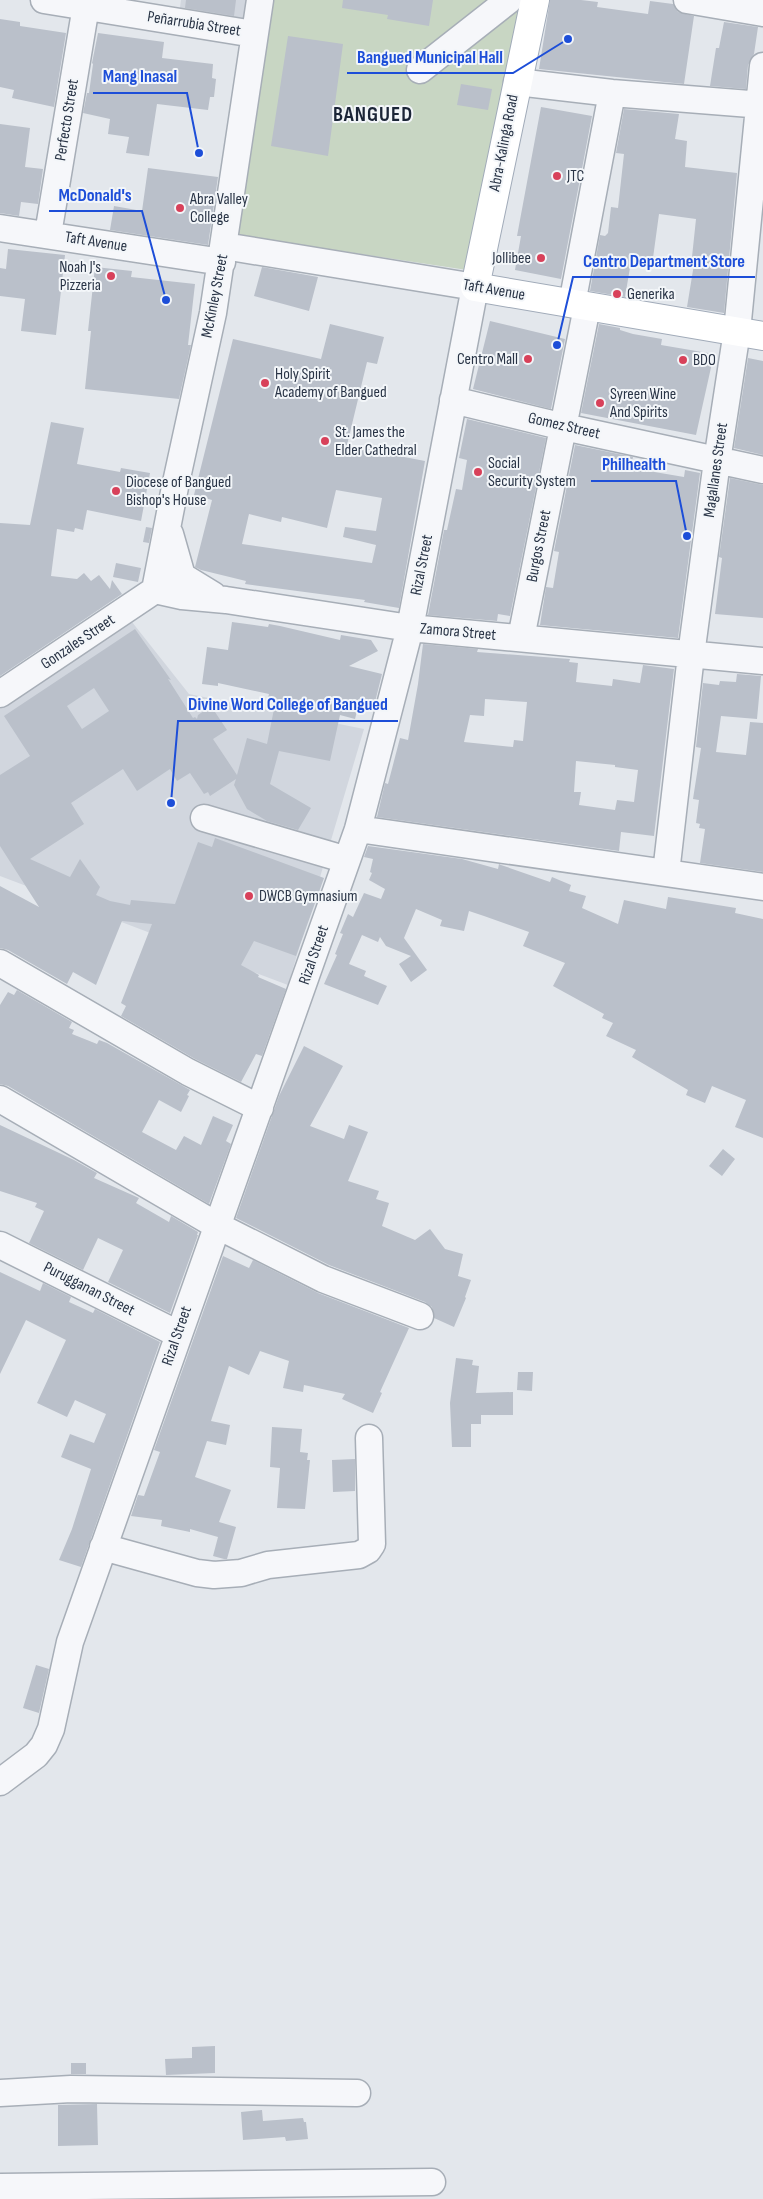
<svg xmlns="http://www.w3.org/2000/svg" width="763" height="2199" viewBox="0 0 763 2199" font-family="'Sofia Sans Condensed',sans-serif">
	<rect width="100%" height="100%" fill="#e3e7ec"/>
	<path fill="#d1d6de" d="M181,0H247L243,25L179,15Z
		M132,622L189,694L364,729L288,985L0,876V709Z"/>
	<path fill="#c8d6c3" d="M265,0H524L467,270L235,235Z"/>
	<path fill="#bac0ca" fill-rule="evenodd" d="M186,0H236L234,16L185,8Z
		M343,0H433L429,26L387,19L388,15L342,8Z
		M550,0H581L598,2L597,7L648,14L650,1L673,4L678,12L694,16L684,84L539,69Z
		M0,19L20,22V26L66,33L54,107L12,98L14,90L0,87Z
		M724,22L758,27L754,54L748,65L746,89L710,86L716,48H719Z
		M98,33L164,42L162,58L213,64L212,78L216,79L214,97H210L208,110L157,104L149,156L126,153L129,137L108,134L110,119L83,113L87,93H89L93,64L92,63Z
		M288,36L343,44L328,156L271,146Z
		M461,84L492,89L488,110L457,105Z
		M541,107L592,116L561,279L515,270L521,236H517Z
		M624,109L679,114L675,139L687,141L685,167L737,173L724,313L687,307L695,258L692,257L696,219L659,214L653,258L632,256L625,297L590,291L600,235L605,236L608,233L611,207L618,208L624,154L616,153Z
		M0,124L30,128L25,167L43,169L38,204L21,202L19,216L0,213Z
		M148,168L218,177L208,245L110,230L114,206L142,211Z
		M8,249L65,255L56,335L21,331L25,299L0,296V268L6,269Z
		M95,267L132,271L131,277L195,284L188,345H191L179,399L85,389L91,331H88Z
		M262,267L318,277L309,311L254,296Z
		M490,321L565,339L551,409L473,389Z
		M330,324L384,337L377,364L367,362L347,445L375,450L376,447L400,451L399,456L425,461L399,608L364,602L365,600L245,584L246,581L201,570L195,567L212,500L194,495L233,339L321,359ZM336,490L382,498L376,531L345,527L343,537L376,545L372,563L242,544L249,514L281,522L282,517L327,528Z
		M599,324L620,328V330L633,334L662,339L661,345L714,354L696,435L581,413Z
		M748,358L763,361V455L734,448Z
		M467,419L546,438L510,616L498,614L497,621L428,615L444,530H447L456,489L462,490L467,460L459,458Z
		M51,422L84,428L77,464L120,472L121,468L150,473L141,521L87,510L83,530L75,528L74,532L57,529L51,576L77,579L84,573L91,581L99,575L110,589L112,580L122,594L0,676V523L30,525Z
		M575,445L633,457L631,468L684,477L685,470L700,473L678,638L540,625L546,587L553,588L559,552L554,551Z
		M730,478L763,485V618L715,614L722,558L719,557Z
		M146,527L152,528L149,543L143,542Z
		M116,563L141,568L138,582L113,577Z
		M232,622L268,627L269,624L280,626L340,640L341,635L371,640L378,651L349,666L382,674L375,702L360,699L355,719L340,715L330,761L279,751L270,784L311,808L298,830L267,821L247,809L234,785L236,779L210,796L208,792L204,794L190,773L177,781L170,769L137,791L123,769L71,803L84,824L30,859L70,877L80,859L100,887L96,895L110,901L130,905L131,900L175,904L198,842L212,847L215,838L324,878L296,956L254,941L241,965L259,975L258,977L286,989L262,1056L256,1054L241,1082L195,1059L121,1016L126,1006L121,1003L152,924L122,921L96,985L73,972L67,984L8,950L0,948V886L39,907L0,846V775L30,756L4,716L135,629L171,680L168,679L193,718L195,717L197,719L198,715L211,706L227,730L213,739L237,775L247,738L267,744L274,709L266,707L269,694L218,683V686L202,684L207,647L228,650ZM94,688L109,711L82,729L67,706Z
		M423,644L478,649L477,652L570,659L569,662L578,663L576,682L612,686L613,679L640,683L643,665L674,669L654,836L621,832L619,851L377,817L385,783L388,784L400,738L408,740L418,684ZM485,699L527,702L523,741L514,740L513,747L464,742L470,715L484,716ZM576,761L615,765V767L638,770L634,802L617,800L615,810L579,805L581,792H574Z
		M737,674L761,676L757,719L721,716L716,752L746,755L750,722L763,723V872L700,863L705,829L699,828L700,824L696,823L699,800L693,799L701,748L696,747L703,683L719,685L720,681L736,682Z
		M368,846L462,859L498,869L499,864L501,865L550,882L552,877L571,885L569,891L586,896L582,908L618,924L624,900L666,909L668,897L736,908L735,913L763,919V1138L735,1127L746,1100L712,1086L705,1103L686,1095L688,1090L632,1057L636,1050L606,1036L613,1023L602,1018L604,1014L553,986L565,963L523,946L529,932L484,916L469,911L464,931L440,926L442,920L416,909L404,938L427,970L411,982L399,964L411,956L386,946L380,937L378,942L362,935L349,964L366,971L364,976L387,986L378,1005L324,984L337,955L335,954L343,934L340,933L348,914L353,917L364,893L381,899L385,889L369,880L372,873L370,872L373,859L364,857Z
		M17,990L72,1022L69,1028L74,1030L72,1034L97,1044L99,1040L107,1043L190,1090L187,1095L189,1096L181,1112L159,1100L142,1132L176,1150L184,1136L201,1145L213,1116L233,1125L226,1141L231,1144L209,1204L8,1086L0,1084V1005L8,992L14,995Z
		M304,1046L343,1066L310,1126L344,1139L349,1125L368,1132L348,1181L379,1191L376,1199L389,1203L382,1226L415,1240L430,1229L445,1249L463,1254L458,1276L471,1280L465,1297L466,1298L454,1327L434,1318L432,1307L425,1302L329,1265L236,1218L279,1096Z
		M0,1125L74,1160L97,1173L94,1178L139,1198L136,1203L169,1222L171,1216L198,1232L197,1235H198L170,1313L108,1282L123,1250L98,1238L83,1270L29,1243L44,1211L35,1207L37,1203L0,1191Z
		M723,1149L735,1159L722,1176L709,1166Z
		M223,1256L249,1268L253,1260L318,1293L409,1328L380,1392L382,1393L373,1413L342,1399L345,1394L304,1385L303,1392L283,1388L289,1361L260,1351L249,1375L229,1366L211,1421L230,1425L226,1445L207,1441L195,1477L231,1490L219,1522L236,1527L227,1559H224L213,1556L218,1537L190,1529V1532L161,1526L162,1520L131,1516L138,1495L144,1496L160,1452L154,1450Z
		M0,1272L40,1291L43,1283L71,1297L69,1302L93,1313L95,1309L160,1342L81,1567L59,1560L72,1529L91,1469L61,1457L70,1434L94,1443L106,1414L75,1400L67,1417L37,1403L66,1340L26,1320L0,1374Z
		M456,1358L473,1360L472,1365L479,1366L476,1393L513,1392V1415H481V1424H471V1447H452L450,1403Z
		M518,1372H533L532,1391L517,1390Z
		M272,1427L302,1429L300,1452L308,1453L307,1460H310L305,1509L277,1508L280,1468L270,1467Z
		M355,1459V1491L333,1492L332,1460Z
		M36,1665L49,1669L39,1713L23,1708Z
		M215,2046V2073L166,2075L165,2059L192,2058V2047Z
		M71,2063H86V2074H71Z
		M97,2104L98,2145L58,2146V2105Z
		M262,2110L263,2121L303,2118L304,2122H306L308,2139L286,2141L285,2137L243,2140L241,2112Z"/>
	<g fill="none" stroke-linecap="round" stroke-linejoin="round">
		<g stroke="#a7aeb7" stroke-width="29">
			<path id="minor" d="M44,0L254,34
				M687,0L763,13
				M420,70L509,0
				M517,82L612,93L763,105
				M0,228L222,262
				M48,234L87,0
				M572,304L612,93
				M453,400L564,427L763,470
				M170,534L182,576L213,595
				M155,590L182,596L226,600L410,628L763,661
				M155,590L175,487L213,313L260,0
				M521,638L587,307
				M0,694L155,590
				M204,818L347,860
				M358,829L763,887
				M666,873L691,655L717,461L737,331L763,66
				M0,963L188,1072L260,1108
				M0,1099L216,1225L323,1279L420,1316
				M0,1245L178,1334
				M103,1547L197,1573L214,1575L241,1573L268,1565L359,1555L368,1550L372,1544L369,1438
				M0,1782L36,1755L44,1745L51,1729L70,1642L358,829L410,628L475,287L224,246
				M0,2093L71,2089L357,2093
				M0,2187L432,2182"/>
		</g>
		<g stroke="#a1abb9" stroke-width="30">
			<path id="major" d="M535,0L475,287L763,336"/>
		</g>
		<use href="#minor" stroke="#f6f7fa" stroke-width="26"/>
		<use href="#major" stroke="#fff" stroke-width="28"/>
	</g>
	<g fill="#d8415a" stroke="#f3f6f9" stroke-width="2">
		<circle cx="557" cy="176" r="5"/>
		<circle cx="180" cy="208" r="5"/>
		<circle cx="541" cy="258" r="5"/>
		<circle cx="111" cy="276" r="5"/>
		<circle cx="617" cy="294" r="5"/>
		<circle cx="528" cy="359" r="5"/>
		<circle cx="683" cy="360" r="5"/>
		<circle cx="265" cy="383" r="5"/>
		<circle cx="600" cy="403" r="5"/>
		<circle cx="325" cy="441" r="5"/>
		<circle cx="478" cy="472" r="5"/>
		<circle cx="116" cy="491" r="5"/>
		<circle cx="249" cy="896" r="5"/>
	</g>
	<g text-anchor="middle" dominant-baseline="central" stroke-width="4" stroke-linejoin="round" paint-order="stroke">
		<g font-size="16" fill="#293446" stroke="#f3f6f9">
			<text transform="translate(194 24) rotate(9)">Peñarrubia Street</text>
			<text transform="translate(67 120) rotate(-81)">Perfecto Street</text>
			<text transform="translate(504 143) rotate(-79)">Abra-Kalinga Road</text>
			<text transform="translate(96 242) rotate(9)">Taft Avenue</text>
			<text transform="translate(494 290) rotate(10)">Taft Avenue</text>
			<text transform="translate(215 296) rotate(-79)">McKinley Street</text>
			<text transform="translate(564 426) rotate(13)">Gomez Street</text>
			<text transform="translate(716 470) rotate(-82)">Magallanes Street</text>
			<text transform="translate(539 546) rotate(-79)">Burgos Street</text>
			<text transform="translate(422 565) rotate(-79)">Rizal Street</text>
			<text transform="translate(458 632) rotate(5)">Zamora Street</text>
			<text transform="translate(78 642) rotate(-34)">Gonzales Street</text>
			<text transform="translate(314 955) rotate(-71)">Rizal Street</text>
			<text transform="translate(89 1289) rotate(27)">Purugganan Street</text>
			<text transform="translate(177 1336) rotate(-71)">Rizal Street</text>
		</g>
		<g font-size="16" fill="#293446" stroke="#f3f6f9" text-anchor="start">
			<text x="567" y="176">JTC</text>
			<text x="190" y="199">Abra Valley<tspan x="190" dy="18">College</tspan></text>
			<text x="531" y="258" text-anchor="end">Jollibee</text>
			<text x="101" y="267" text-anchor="end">Noah J's<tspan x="101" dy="18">Pizzeria</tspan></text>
			<text x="627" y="294">Generika</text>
			<text x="518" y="359" text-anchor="end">Centro Mall</text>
			<text x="693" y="360">BDO</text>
			<text x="275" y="374">Holy Spirit<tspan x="275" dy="18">Academy of Bangued</tspan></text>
			<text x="610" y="394">Syreen Wine<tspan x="610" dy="18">And Spirits</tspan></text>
			<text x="335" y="432">St. James the<tspan x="335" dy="18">Elder Cathedral</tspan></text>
			<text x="488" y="463">Social<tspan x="488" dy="18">Security System</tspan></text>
			<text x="126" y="482">Diocese of Bangued<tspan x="126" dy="18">Bishop's House</tspan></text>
			<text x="259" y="896">DWCB Gymnasium</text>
		</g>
		<g font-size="21" font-weight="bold" letter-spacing="1" fill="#1b2537" stroke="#f3f6f9">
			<text x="373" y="114">BANGUED</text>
		</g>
	</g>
	<path fill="none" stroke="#1d4ed8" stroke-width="2" d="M568 39L513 73H347M199 153L187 93H93M166 300L142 211H49M557 345L573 277H755M687 536L676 481H591M171 803L178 721H398"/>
	<g fill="#1d4ed8" stroke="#f3f6f9" stroke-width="2">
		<circle cx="568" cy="39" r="5"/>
		<circle cx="199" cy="153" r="5"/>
		<circle cx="166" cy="300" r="5"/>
		<circle cx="557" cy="345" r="5"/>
		<circle cx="687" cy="536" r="5"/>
		<circle cx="171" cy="803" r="5"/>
	</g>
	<g font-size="18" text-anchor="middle" font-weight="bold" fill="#1d4ed8" stroke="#f3f6f9" stroke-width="4" stroke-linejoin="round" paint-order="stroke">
		<text x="430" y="63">Bangued Municipal Hall</text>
		<text x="140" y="82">Mang Inasal</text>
		<text x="95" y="201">McDonald's</text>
		<text x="664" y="267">Centro Department Store</text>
		<text x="634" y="470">Philhealth</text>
		<text x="288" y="710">Divine Word College of Bangued</text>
	</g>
</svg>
